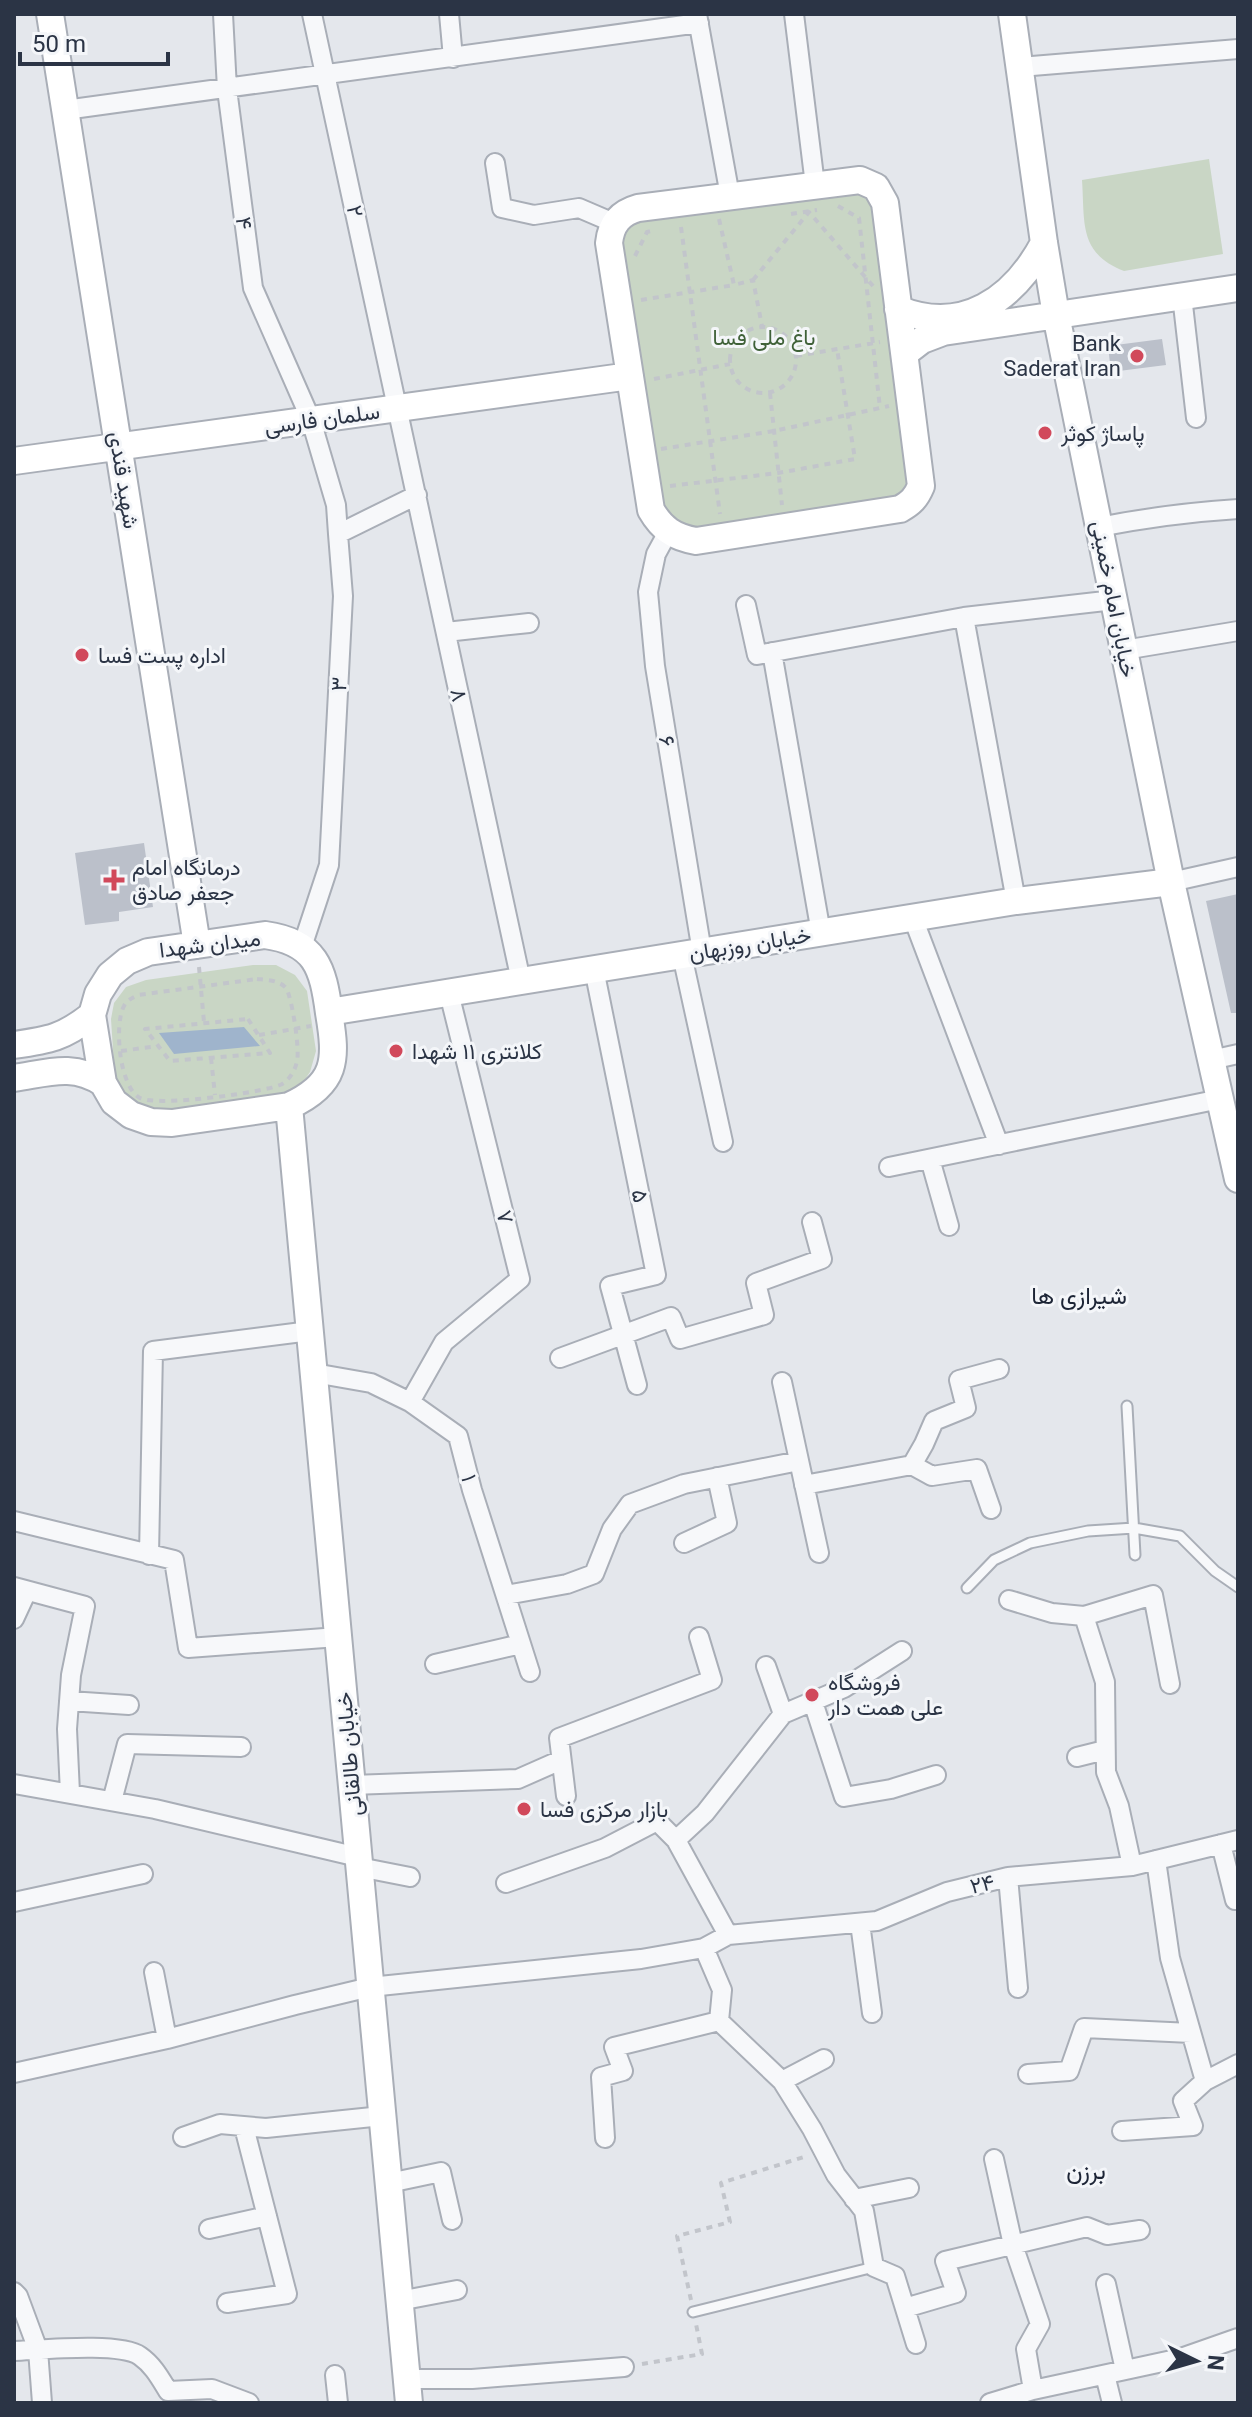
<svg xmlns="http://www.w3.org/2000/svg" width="1252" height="2417" viewBox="0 0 1252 2417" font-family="Roboto,Vazirmatn,sans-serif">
	<rect width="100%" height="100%" fill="#e4e7ec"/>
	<path fill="#c9d6c5" d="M1209,159L1223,254L1124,271C1078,253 1085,222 1082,180Z
		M855,187L878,202L913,480L897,501L698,532L659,513L617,238L625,223Z
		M253,965H276L295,975L307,991L316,1051L310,1072L299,1088L280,1096L177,1109L149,1108L127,1100L115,1081L111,1019L114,1003L126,987L146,980Z"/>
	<path fill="#9fb4cc" d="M244,1027L260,1046L174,1054L159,1033Z"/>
	<path fill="#bbc0ca" d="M1162,339L1166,365L1111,372L1108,346Z
		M144,843L153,907L119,912V921L85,925L75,853Z
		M1238,894V1013H1231L1206,901Z"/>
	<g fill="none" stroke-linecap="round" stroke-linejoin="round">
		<g stroke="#a9aeb7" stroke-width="13">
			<path id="lane" d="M1127,1406L1135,1555
				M967,1588L994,1560L1030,1543L1088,1531L1134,1528L1180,1536L1215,1571L1238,1587
				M693,2312L874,2267"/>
		</g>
		<g stroke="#a9aeb7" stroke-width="22">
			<path id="street" d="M223,14L227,89L253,288L311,420L336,505L338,534L343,596L329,865L302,947
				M312,14L521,981
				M449,14L453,58
				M697,14L730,196
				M794,14L815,185
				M1020,67L1238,49
				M65,110L699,23
				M495,163L502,208L534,215L579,208L614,223
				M1182,296L1196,418
				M1099,527C1145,518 1191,512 1238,509
				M668,532L656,554L648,592L655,666L702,952
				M338,534L417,495
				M746,605L757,655L964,617L1114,600
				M964,617L1016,901
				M446,632L529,623
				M1124,650L1238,631
				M772,652L821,933
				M1171,882L1238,867
				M913,918L999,1145
				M682,955L723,1142
				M594,969L656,1275L610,1286L637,1385
				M1211,1060L1238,1054
				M930,1159L949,1226
				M889,1167L1220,1099
				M560,1358L671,1317L680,1339L764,1315L756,1283L822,1259L812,1222
				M314,1373L371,1383L410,1402L458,1436L472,1490L530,1672
				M782,1382L819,1553
				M410,1402L444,1342L520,1279L449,993
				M912,1465L932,1476L977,1469L991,1509
				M804,1485L912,1465L924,1444L934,1421L966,1408L959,1380L999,1369
				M14,1521L174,1560L188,1648L338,1637
				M684,1543L727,1523L717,1477
				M149,1555L153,1351L310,1331
				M14,1587L85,1606L71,1675L67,1729L70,1793
				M506,1595L567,1584L594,1574L612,1529L630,1504L684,1484L799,1461
				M1009,1600L1052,1613L1084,1616L1153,1595L1170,1684
				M1084,1616L1105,1682L1106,1772L1119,1806L1132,1866
				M14,1619L27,1591
				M435,1664L521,1644
				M766,1666L783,1714
				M69,1701L129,1705
				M813,1702L844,1797L891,1789L936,1775
				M1077,1757L1105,1750
				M14,1784L155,1809L358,1857
				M352,1785L518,1779L561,1760
				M566,1796L559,1738L712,1680L699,1637
				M112,1801L127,1744L241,1747
				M1221,1844L1235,1900
				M1156,1860L1170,1958L1205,2081
				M359,1867L410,1877
				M1008,1877L1018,1988
				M506,1883L605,1848L657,1821L676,1840
				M14,1902L143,1874
				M860,1923L872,2013
				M728,1935L676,1840L705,1813L783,1714L844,1688L902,1651
				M704,1948L722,1990L719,2021L782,2081L812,2129L836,2175L864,2211L874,2267L895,2276L916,2344
				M154,1972L167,2039
				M14,2073L167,2039L295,2005L370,1987L641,1959L704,1948L728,1935L877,1921L947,1892L1008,1877L1132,1866L1238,1840
				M1028,2074L1069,2071L1084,2028L1191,2033
				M782,2081L824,2059
				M1122,2131L1193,2126L1183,2101L1205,2081L1238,2064
				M183,2137L220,2124L266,2128L382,2116
				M605,2138L601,2077L623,2071L614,2047L719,2021
				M994,2159L1013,2245L1040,2324L1026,2349L1033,2390
				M389,2183L441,2172L452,2220
				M854,2199L909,2188
				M209,2229L267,2216
				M1106,2284L1125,2370
				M14,2292L18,2296L38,2350L42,2403
				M399,2301L457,2290
				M227,2303L287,2294L244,2127
				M905,2308L956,2293L945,2261L1087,2227L1107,2235L1140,2230
				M14,2351C41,2350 120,2342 140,2356C153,2365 160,2378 168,2391L212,2389L249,2403
				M335,2375L338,2403
				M1105,2375L1112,2403
				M407,2379H472L624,2367
				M990,2403L1033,2390L1181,2358L1238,2338"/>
		</g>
		<g stroke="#a9aeb7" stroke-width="30">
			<path id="secondary" d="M50,14L197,945
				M1012,14L1044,243L1056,315L1171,882L1238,1179
				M860,180L876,187L885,203L921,486C916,498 911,503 900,509L696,541C674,537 662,529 651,510L609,243C611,224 620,213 638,208Z
				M898,309C963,336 1014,299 1044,243
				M905,353L922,340L943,332L1238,288
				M14,461L630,376
				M265,935C316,942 323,968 329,1013C337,1060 337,1084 289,1106L172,1123L151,1122L131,1115L114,1102L103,1083L92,1015L98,994L110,975L127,961L148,952Z
				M329,1012L1016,901L1171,882
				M14,1045C49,1040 63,1038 92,1015
				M14,1078C48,1073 73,1063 103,1083
				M289,1106L409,2403"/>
		</g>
		<path stroke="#c2c5cb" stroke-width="4" stroke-dasharray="6 6" stroke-linecap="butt" d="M838,206L859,218L880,408
			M791,214L817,210
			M719,219L734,285L753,280L762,326
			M681,227L720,514
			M635,256L647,232L651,231
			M753,280L809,212L873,286
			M641,300L734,285
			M730 360a33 33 0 1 1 66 0a33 33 0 1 1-66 0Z
			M796,356L880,342
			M654,379L730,364
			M770,393L782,505
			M661,449L774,431L889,406
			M670,486L778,473L855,459L837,349
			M199,967L204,1022
			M257,979C267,980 279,980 286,988C292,997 300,1050 297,1061C295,1071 289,1081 280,1085C260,1093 157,1107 140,1098C119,1087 114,1024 124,1006C127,1000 132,998 138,995Z
			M248,1019L270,1053L170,1061L145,1029Z
			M259,1035L311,1026
			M121,1051L158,1046
			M211,1058L215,1095
			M691,2300L677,2236L730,2222L721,2183L807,2156
			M642,2364L702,2354L696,2324"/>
		<use href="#lane" stroke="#f7f8fa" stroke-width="9"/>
		<use href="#street" stroke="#f7f8fa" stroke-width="18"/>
		<use href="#secondary" stroke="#fff" stroke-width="26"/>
	</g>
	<g fill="#d1495b" stroke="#f4f6f9" stroke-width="3">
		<circle cx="1137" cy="356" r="8"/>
		<circle cx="1045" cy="433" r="8"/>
		<circle cx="82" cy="655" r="8"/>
		<path d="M110 868h8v8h8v8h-8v8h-8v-8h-8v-8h8z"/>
		<circle cx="396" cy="1051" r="8"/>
		<circle cx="812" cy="1695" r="8"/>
		<circle cx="524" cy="1809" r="8"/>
	</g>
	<g text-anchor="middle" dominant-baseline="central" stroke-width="6" stroke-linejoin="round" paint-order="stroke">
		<g font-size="22" fill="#2b3445" stroke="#f4f6f9">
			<text transform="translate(355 211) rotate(78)">۲</text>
			<text transform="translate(244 223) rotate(83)">۴</text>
			<text transform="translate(322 419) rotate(-8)">سلمان فارسی</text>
			<text transform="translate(124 480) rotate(81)">شهید قندی</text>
			<text transform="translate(1114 599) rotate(79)">خیابان امام خمینی</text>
			<text transform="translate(339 684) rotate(-87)">۳</text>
			<text transform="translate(459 695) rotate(78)">۸</text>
			<text transform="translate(667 741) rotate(81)">۶</text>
			<text transform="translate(210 944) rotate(-7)">میدان شهدا</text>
			<text transform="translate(750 944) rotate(-9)">خیابان روزبهان</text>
			<text transform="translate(640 1196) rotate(79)">۵</text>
			<text transform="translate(505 1217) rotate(76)">۷</text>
			<text transform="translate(469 1478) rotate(76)">۱</text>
			<text transform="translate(349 1754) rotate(-95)">خیابان طالقانی</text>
			<text transform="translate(982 1884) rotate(-13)">۲۴</text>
		</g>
		<g font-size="22" fill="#3f6138" stroke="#f4f6f9">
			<text x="764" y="337">باغ ملی فسا</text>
		</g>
		<g font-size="22" fill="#2b3445" stroke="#f4f6f9" text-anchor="start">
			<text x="1121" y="343" text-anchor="end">Bank<tspan x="1121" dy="25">Saderat Iran</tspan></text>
			<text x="1061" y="433">پاساژ کوثر</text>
			<text x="98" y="655">اداره پست فسا</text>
			<text x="132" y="867">درمانگاه امام<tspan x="132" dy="25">جعفر صادق</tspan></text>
			<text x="412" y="1051">کلانتری ۱۱ شهدا</text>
			<text x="828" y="1682">فروشگاه<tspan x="828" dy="25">علی همت دار</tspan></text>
			<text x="540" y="1809">بازار مرکزی فسا</text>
		</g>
		<g font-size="24" fill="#1d2536" stroke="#f4f6f9">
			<text x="1079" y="1296">شیرازی ها</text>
			<text x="1086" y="2171">برزن</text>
		</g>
	</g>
	<rect width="1252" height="2417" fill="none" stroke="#2b3445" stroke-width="32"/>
	<g transform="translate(1196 2361) rotate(95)" stroke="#f4f6f9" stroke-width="6" paint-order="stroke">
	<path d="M0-6L14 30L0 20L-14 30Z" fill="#2b3445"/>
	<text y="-12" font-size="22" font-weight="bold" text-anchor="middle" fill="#2b3445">N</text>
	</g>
	<path d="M20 52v12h148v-12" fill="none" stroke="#2b3445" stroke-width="4"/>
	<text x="32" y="52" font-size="24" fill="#2b3445" stroke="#f4f6f9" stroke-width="6" paint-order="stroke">50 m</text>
</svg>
